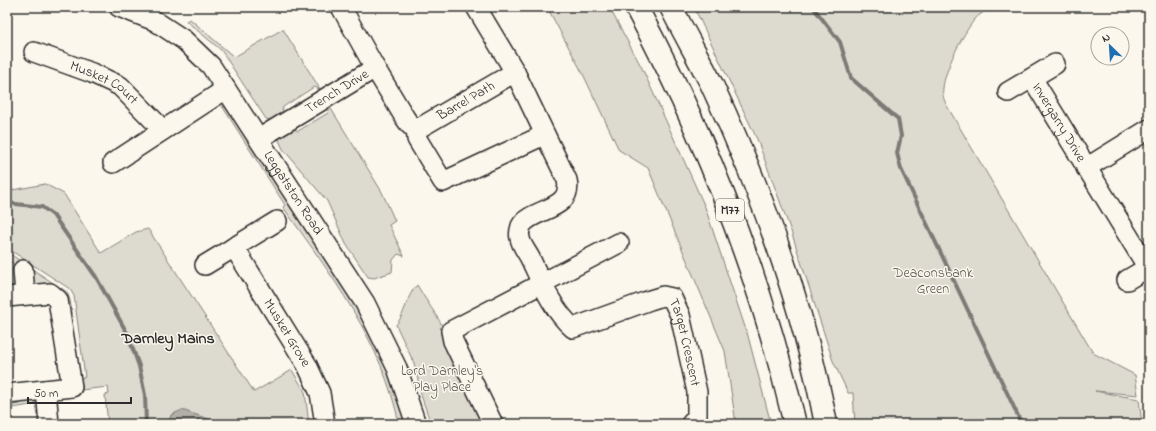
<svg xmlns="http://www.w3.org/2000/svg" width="1156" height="431" viewBox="0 0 1156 431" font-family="'Indie Flower',sans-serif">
	<rect width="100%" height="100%" fill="#fbf7ec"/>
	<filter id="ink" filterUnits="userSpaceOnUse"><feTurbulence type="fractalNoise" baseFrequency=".025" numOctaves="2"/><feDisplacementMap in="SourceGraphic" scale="8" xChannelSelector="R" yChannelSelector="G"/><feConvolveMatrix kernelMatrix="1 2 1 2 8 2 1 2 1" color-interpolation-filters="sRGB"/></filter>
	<g filter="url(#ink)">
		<path fill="#dddad0" stroke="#84827e" d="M547,7H609L642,68L705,207L748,336L771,424H736L725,351L648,168L619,150L583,74Z
			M694,7H991C986,11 978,15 974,20C962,36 945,69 943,88C942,95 944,100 947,106L1093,353L1135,375L1138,395L1095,391L1139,399L1142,424H855L853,393H848L833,361L792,234L757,139Z
			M190,19L234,57L283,29L320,89L314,87L283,107L282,113L272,120L266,119L221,50L186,21Z
			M222,106L232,110L342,279L382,350L406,424H399C383,343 330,273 283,207L285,205Z
			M330,107L382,192L395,221L389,225L404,256L398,254L393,260L392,272L374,278L368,277L346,244L327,201L283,149L279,140L281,136L293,129L298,131L328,113Z
			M45,184L64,194L101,253L136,232L148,229L254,392L292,370L305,392L309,424L168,422V424H108L105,395L109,394L108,387L81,390L80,378L85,377L74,296L70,289L7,248V187L13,190Z
			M7,252L22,262L17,276L13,275V263L7,261Z
			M29,267L67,292L70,300L73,318L39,287L34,284Z
			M417,285C426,301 438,316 446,333C460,363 463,397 485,424H431L422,398L414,363L396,325C406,313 406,296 417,285Z
			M33,399L36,404L7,409V406L20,404L24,400Z"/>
		<path fill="#b1afa7" stroke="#7b7a75" d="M182,410L221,423L222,424H168L171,415Z"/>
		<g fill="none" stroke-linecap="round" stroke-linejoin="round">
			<path stroke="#7b7a75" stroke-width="4" d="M813,7L840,42L851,78L898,119L901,136L897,153L901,169L1019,418L1024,424
				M7,203L42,207L53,215L96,277L127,333L139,366L145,395L146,424"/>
			<g stroke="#2b2b2b" stroke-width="22">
				<g id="minor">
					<path id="s1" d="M119,7L155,21L184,40L211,66L365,303L397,368L416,424"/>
					<path id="s2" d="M476,7L515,72L567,180C574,211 531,208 521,226C520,229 519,235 520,238C521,245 527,252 530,258C541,281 553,311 573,328L650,300L663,296L672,298L680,315L697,392V417L691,424"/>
					<path id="s3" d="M34,52L92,73L120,86L163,130"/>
					<path d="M375,68L405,118L410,125L416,127L417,139L443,182L544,135"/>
					<path id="s4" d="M1032,78L1148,268"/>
					<path d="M1008,92L1055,64"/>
					<path id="s5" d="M416,127H421L515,72"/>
					<path id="s6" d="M260,138L375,68L341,7"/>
					<path d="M113,163L226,89"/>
					<path d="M1086,168L1149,129"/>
					<path id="s7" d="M234,247L307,365L320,393L325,424"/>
					<path d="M205,265L277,221"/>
					<path d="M23,270L25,294"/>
					<path d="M1127,280L1149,267"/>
					<path d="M7,297L50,293L58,300L72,387L7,394"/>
					<path d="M46,390L49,424"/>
					<path d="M493,424L453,341L451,331L619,243"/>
				</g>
			</g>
			<g stroke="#2b2b2b" stroke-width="25">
				<path id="highway" d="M636,7C707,139 761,278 795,424
					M671,7C684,33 699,59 712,85C762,192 804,308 826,424"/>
			</g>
			<use href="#minor" stroke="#fbf7ec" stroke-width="19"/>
			<use href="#highway" stroke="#fbf7ec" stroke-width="22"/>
		</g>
	</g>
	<g text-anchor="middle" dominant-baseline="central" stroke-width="3" stroke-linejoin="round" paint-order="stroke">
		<rect fill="#fbf7ec" stroke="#696865" stroke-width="1" x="716" y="199" width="28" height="22" rx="3"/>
		<g font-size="13" font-weight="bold" fill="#2b2b2b">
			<text x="730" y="210">M77</text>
		</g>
		<g font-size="14" fill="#2b2b2b" stroke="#fbf7ec">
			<text stroke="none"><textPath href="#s3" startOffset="77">Musket Court</textPath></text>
			<text stroke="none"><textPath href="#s6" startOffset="90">Trench Drive</textPath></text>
			<text stroke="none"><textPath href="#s5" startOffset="57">Barrel Path</textPath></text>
			<text stroke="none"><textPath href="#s4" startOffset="52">Invergarry Drive</textPath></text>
			<text stroke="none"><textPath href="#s1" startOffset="262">Leggatston Road</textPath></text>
			<text stroke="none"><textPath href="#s7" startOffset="101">Musket Grove</textPath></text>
			<text stroke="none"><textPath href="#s2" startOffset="535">Target Crescent</textPath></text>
		</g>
		<g font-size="14" fill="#585754" stroke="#fbf7ec">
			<text x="933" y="273">Deaconsbank<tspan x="933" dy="16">Green</tspan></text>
			<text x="442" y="371">Lord Darnley's<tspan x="442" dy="16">Play Place</tspan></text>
		</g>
		<g font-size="16" font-weight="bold" fill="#2b2b2b" stroke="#fbf7ec">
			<text x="168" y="339">Darnley Mains</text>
		</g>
	</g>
	<rect width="1156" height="431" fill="none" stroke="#fbf7ec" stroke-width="24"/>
	<rect x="12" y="12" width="1132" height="407" fill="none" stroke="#2b2b2b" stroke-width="1.5" filter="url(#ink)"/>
	<g transform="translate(1110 46) rotate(335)"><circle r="19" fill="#fbf7ec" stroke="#a8a59f"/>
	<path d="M0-3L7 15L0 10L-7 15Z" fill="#1f6fb2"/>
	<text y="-6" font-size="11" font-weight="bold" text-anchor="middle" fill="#2b2b2b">N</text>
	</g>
	<path d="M28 397v6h103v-6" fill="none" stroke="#2b2b2b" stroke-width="2"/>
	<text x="34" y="397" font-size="12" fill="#2b2b2b" stroke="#fbf7ec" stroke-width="3" paint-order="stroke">50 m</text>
</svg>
